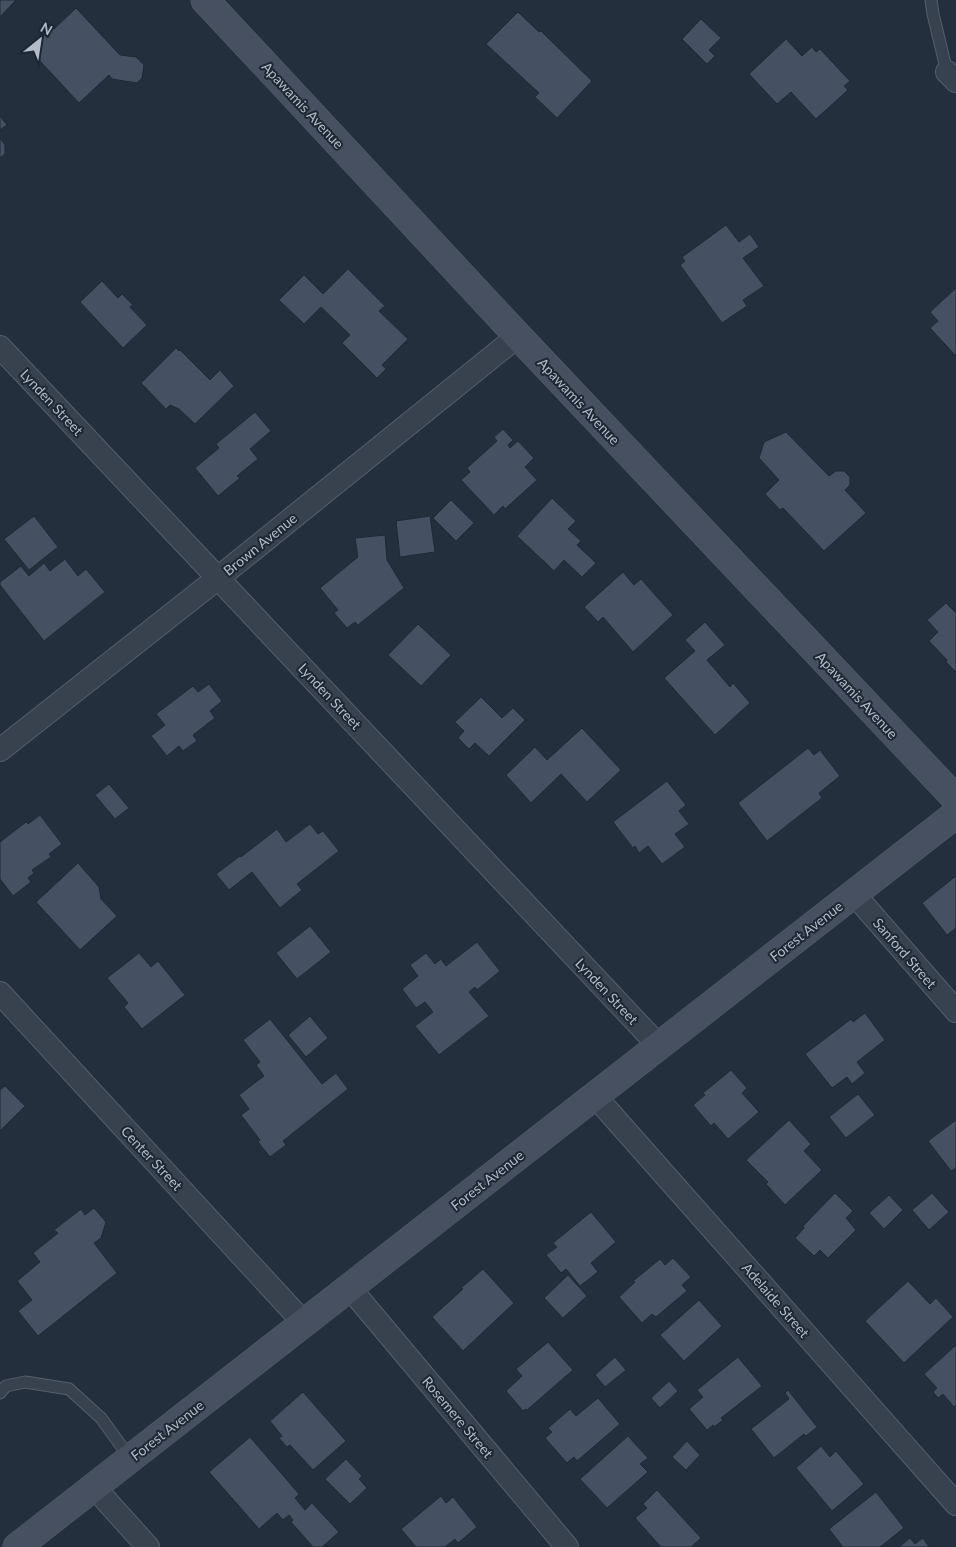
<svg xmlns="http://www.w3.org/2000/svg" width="956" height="1547" viewBox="0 0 956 1547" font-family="Lato,sans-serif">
	<rect width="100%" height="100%" fill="#242f3e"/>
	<path fill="#455162" stroke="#1f2835" d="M0,0H16L0,17Z
		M76,8L120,55L136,57L144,65L142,78L137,83L112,79L109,75L79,103L28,48L52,25L54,29Z
		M518,12L539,32L541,31L592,81L557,118L535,97L539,93L486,44Z
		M701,19L721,38L709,50L715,56L707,64L682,39Z
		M786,39L802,56L812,47L816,52L820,49L850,81L844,86L848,90L816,119L791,92L777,104L749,74Z
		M0,116L7,125L0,130Z
		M0,138L5,145V154L0,158Z
		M726,225L739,242L750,234L759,247L743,258L764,286L743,300L747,306L722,323L680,265L685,261L682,257Z
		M348,269L385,306L379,311L408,339L382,365L386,369L377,378L342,343L350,335L321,307L304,324L279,300L304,275L323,294Z
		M102,281L118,298L122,294L133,305L130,307L147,325L123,348L80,302Z
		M956,288V356L930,328L938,321L930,312Z
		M176,348L179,351L180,350L210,380L220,370L234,386L195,424L179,409L170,405L166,409L141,383Z
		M255,412L271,431L250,449L258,459L237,476L240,478L218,496L195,468L219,448L216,444Z
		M503,429L513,440L508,445L510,448L518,441L534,458L525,467L537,480L505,509L503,506L494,515L461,480L470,472L467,468L497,441L494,437Z
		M786,432L829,476L836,471H844L850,477V485L845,490L866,513L824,551L783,508L780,510L765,494L779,480L759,458L764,442Z
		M552,498L576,521L568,529L581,541L577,545L596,563L582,577L564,560L554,571L517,536Z
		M451,500L474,523L456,541L433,518Z
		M34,516L58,547L29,570L4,539Z
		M430,516L435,552L400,557L396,521Z
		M385,535L387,560L404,588L358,625L355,622L347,628L334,613L338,610L320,588L358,557L355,538Z
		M65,559L78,576L86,569L105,592L44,641L0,585V582L21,566L29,576L44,563L50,571Z
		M623,572L634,585L641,579L673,615L633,652L603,617L598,622L584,607Z
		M946,603L956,613V672L946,662L947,660L929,641L938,632L927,620Z
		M705,622L725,645L707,660L730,687L733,683L750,703L715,735L664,678L695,651L685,640Z
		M418,624L451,655L421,686L388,655Z
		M209,684L222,701L210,711L215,718L193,735L197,741L183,751L179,746L167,756L151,736L165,725L156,714L193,686L198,692Z
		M481,697L502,718L513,708L525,720L489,756L475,743L469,749L458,738L464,731L455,722Z
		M582,728L621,770L587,802L561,774L531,803L506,775L535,747L547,760Z
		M808,748L814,755L820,750L840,776L819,793L822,798L767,841L738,803Z
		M667,781L686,805L679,811L689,824L675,834L685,847L662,864L648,846L639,853L635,846L633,848L613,822Z
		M109,784L129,808L115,819L95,795Z
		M40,815L62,844L49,854L51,857L32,870L34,873L28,878L31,882L13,896L0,879V842L26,822L28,824Z
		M310,824L318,834L323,831L339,851L297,884L302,890L280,908L252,872L229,890L216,874L240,856L241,857L277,829L286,842Z
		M78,863L99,887L101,899L117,916L80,950L36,902Z
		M956,876V928L947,935L922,903Z
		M310,926L331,952L297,979L276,953Z
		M477,942L500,971L477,990L475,987L469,992L489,1016L439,1055L415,1026L433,1012L425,1002L416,1008L402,989L418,976L410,965L426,953L435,964L441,959L446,966Z
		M139,953L151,967L158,961L185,995L142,1029L124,1007L128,1003L107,978Z
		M865,1013L885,1040L857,1062L865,1073L852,1084L847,1077L832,1088L805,1054L851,1019L853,1022Z
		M310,1016L328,1038L306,1057L288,1035Z
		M270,1019L322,1084L336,1073L348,1089L283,1141L286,1145L270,1157L258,1142L260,1140L241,1115L249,1109L239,1095L264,1076L256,1065L260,1062L243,1040Z
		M731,1070L747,1088L742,1093L759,1112L728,1139L714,1123L711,1126L693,1105L705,1095L703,1093Z
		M5,1086L25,1106L0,1131V1090Z
		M858,1094L875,1115L846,1138L829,1117Z
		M789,1120L811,1144L804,1151L822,1170L785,1205L766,1184L768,1182L746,1160Z
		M956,1120V1168L951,1171L928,1141Z
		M835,1193L853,1211L846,1218L856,1230L828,1258L820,1250L814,1256L795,1238L804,1228L803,1226Z
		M932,1193L949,1212L929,1230L912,1210Z
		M889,1195L903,1210L884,1229L869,1213Z
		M94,1208L106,1222L101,1238L94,1243L117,1273L38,1336L18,1311L32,1300L17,1281L40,1262L33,1253L58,1233L54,1230L81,1209L85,1215Z
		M591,1212L616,1242L591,1263L598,1272L580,1286L566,1269L561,1273L546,1255L557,1247L553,1243Z
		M673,1258L691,1277L682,1285L687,1291L656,1317L652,1314L642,1323L619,1297L635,1282L633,1281L660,1259L665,1265Z
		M483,1269L514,1303L463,1351L432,1317L463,1289L461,1288Z
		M568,1275L587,1296L563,1318L544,1298Z
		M908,1281L930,1304L936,1298L953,1317L904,1363L865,1321Z
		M699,1300L722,1326L684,1361L660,1335Z
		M548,1342L573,1370L527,1410L526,1409L523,1411L506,1391L522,1376L516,1369Z
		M956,1345V1405L954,1407L943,1394L938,1398L933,1392L937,1388L924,1374Z
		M615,1357L626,1370L605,1387L595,1375Z
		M738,1357L762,1386L721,1418L723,1420L714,1427L713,1425L707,1430L689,1409L703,1397L697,1390Z
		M669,1381L678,1391L660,1408L651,1398Z
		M788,1390L817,1427L806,1436L804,1434L774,1458L751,1429L789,1399L785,1393Z
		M303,1392L346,1441L313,1470L290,1445L287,1447L279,1438L282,1436L270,1421Z
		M598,1398L620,1424L577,1461L574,1457L567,1463L545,1438L552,1432L548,1428L570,1409L576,1416Z
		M628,1436L648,1458L640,1464L648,1472L607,1508L580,1479Z
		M250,1437L299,1494L295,1498L305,1510L312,1503L339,1532L322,1547H313L291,1522L293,1520L289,1515L283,1520L277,1513L259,1529L209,1472Z
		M687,1441L700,1455L686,1470L672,1457Z
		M821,1446L830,1457L836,1451L864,1484L832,1511L796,1468Z
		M346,1459L362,1476L359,1479L367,1488L350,1504L325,1479Z
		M657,1490L701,1538L691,1547H661L635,1518L647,1508L643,1504Z
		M876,1492L904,1528L880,1547H843L829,1529Z
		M441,1496L446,1503L453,1497L477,1527L458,1543L455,1539L445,1547H416L401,1529Z
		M910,1538L915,1544L923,1538L929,1547H899Z"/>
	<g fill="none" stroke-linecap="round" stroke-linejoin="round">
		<g stroke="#565f6c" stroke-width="13">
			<path id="lane" d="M931,0L933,14L947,72
				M0,1393L6,1386L25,1382L69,1389L101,1418L130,1458"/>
		</g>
		<g stroke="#565f6c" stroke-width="24">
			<path id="street" d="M947,72L956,81
				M0,347L659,1046
				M0,750L218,578L518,336
				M854,894L956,1011
				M0,993L304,1323
				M595,1096L956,1504
				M349,1287L567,1547
				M94,1487L148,1547"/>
		</g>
		<g stroke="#565f6c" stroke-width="29">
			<path id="secondary" d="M205,0L518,336L956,799
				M17,1547L956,814"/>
		</g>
		<use href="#lane" stroke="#38414e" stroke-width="11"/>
		<use href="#street" stroke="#38414e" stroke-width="22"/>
		<use href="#secondary" stroke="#465061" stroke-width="28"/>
	</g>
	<g text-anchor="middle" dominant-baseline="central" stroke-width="4" stroke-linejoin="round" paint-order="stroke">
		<g font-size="14" fill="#b4bcc9" stroke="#1d2633">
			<text transform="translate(303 105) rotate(47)">Apawamis Avenue</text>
			<text transform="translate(579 401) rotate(47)">Apawamis Avenue</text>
			<text transform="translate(52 402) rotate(47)">Lynden Street</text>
			<text transform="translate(260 544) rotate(-39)">Brown Avenue</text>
			<text transform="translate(857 695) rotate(47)">Apawamis Avenue</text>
			<text transform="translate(330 696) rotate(47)">Lynden Street</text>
			<text transform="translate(806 931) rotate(-38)">Forest Avenue</text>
			<text transform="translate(905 953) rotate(49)">Sanford Street</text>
			<text transform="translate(607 991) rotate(47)">Lynden Street</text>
			<text transform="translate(152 1158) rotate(47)">Center Street</text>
			<text transform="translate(487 1180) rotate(-38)">Forest Avenue</text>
			<text transform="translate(776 1300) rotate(49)">Adelaide Street</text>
			<text transform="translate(458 1417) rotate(50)">Rosemere Street</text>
			<text transform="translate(167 1430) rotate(-38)">Forest Avenue</text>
		</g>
	</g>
	<g transform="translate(40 40) rotate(30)" stroke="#1d2633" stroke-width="4" paint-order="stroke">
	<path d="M0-4L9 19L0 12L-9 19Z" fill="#b4bcc9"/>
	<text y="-8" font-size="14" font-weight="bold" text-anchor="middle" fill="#b4bcc9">N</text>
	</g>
</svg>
